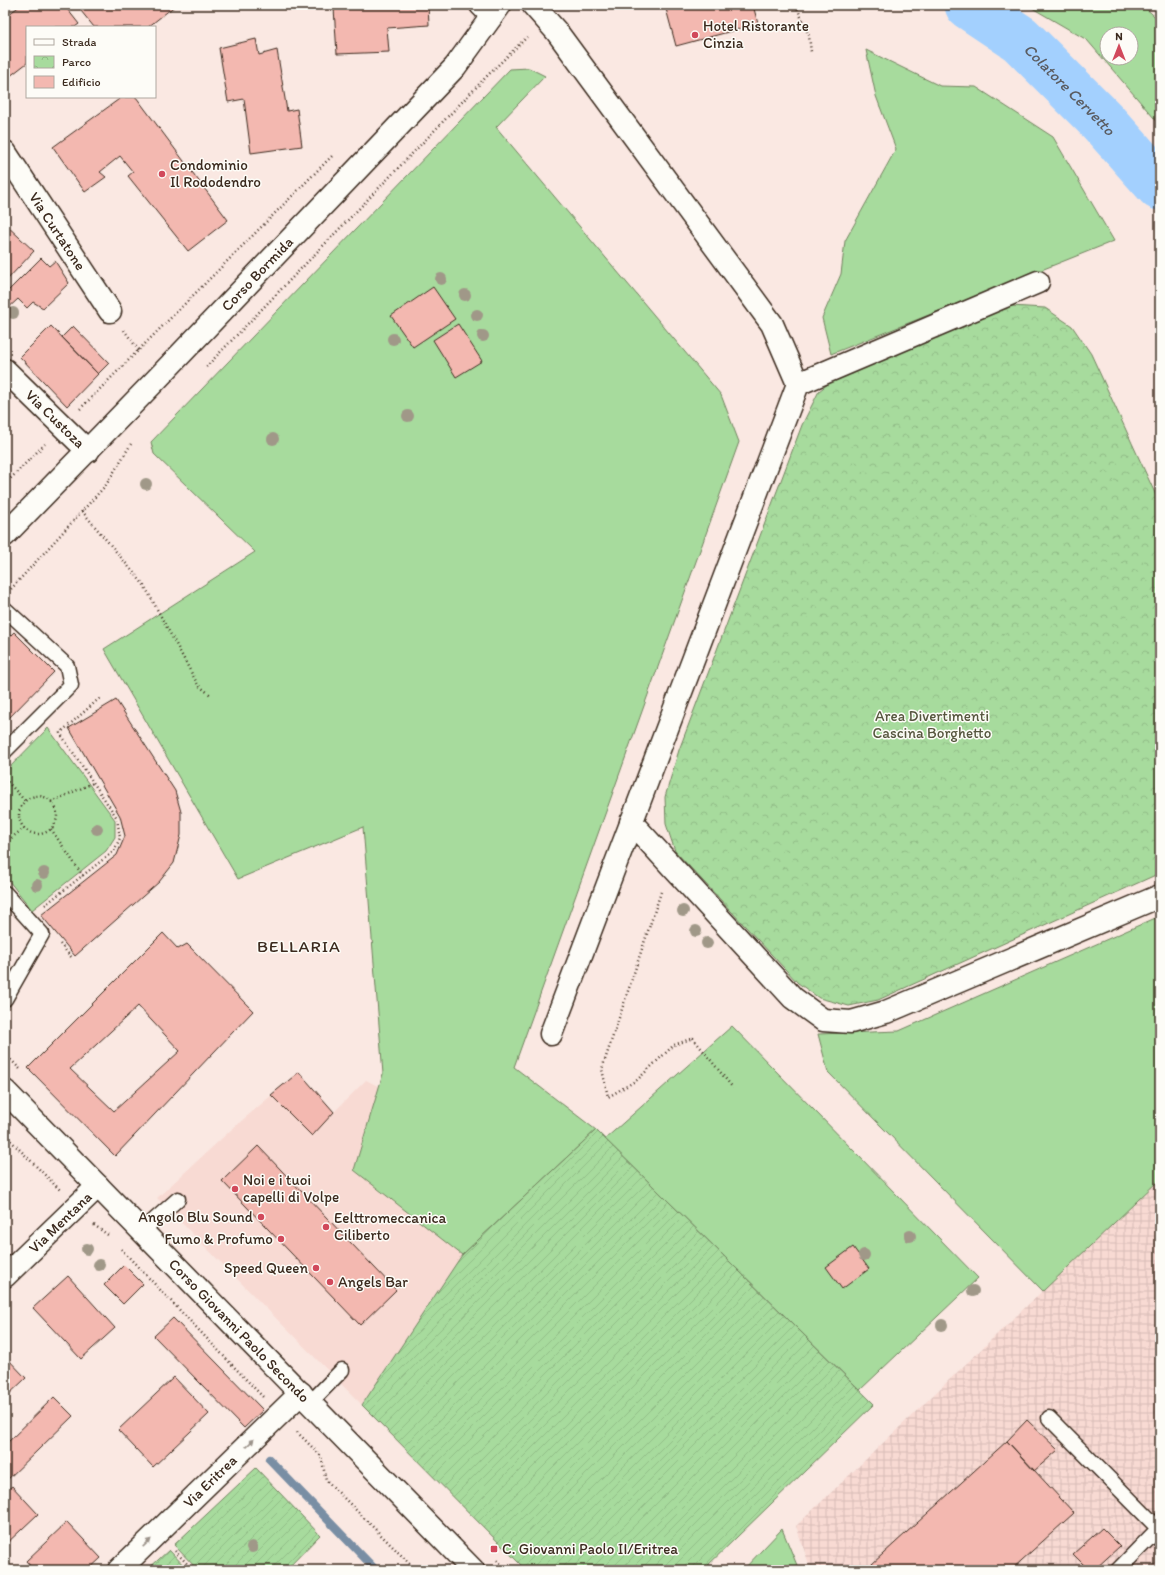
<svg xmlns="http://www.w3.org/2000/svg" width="1165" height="1575" viewBox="0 0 1165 1575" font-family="Itim,sans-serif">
	<defs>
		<pattern id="industrial-grid" width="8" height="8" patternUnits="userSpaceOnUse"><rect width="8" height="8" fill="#f8dad3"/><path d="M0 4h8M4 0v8" fill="none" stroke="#d6bbb5"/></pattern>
		<pattern id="park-crowns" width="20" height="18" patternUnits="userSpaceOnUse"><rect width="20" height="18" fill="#a7db9d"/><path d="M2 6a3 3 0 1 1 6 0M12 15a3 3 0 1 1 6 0" fill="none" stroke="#91bc87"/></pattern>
		<pattern id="garden-furrows" width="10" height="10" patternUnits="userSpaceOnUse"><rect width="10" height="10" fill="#a7db9d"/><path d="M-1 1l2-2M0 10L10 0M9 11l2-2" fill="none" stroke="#91bc87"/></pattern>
	</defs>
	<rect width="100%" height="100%" fill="#fae8e2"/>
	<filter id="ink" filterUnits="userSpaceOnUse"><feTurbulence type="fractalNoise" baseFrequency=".025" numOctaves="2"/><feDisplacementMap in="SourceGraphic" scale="8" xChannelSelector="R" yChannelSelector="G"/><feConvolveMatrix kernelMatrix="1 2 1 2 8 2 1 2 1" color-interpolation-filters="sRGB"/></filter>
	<g filter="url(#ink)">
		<path fill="#f8dad3" d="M299,1072L334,1112L366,1080L380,1087L354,1170L462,1255L362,1405L157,1198L232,1129Z"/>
		<path fill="url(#industrial-grid)" d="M1160,1179V1570H811L796,1526Z"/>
		<path fill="#a7db9d" stroke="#71825e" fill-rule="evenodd" d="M1027,5H1142L1160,21V125L1087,40ZM1107,34H1131V58H1107Z
			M866,50L940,86L976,87L1053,137L1114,241L831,354L822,318L841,274L845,241L896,149L876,96Z
			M529,68L545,76L496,127L721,395L739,442L514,1067L596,1130L462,1255L354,1170L383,1074L363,827L238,879L104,649L255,552L154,454L151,442L510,69Z
			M48,728L115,820V837L106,851L32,910L5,876V772Z
			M1160,916V1179L1043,1291L828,1072L818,1034L899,1031Z
			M732,1026L978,1278L860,1390L605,1139Z
			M782,1529L799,1570H743Z"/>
		<path fill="url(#park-crowns)" stroke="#71825e" d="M1010,306L1045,308L1072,326L1091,354L1160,504V873L878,1000L849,1006L819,998L798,983L675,851L666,824L665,797L679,750L802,425L819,391L838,376Z"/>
		<path fill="url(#garden-furrows)" stroke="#71825e" d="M596,1130L874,1404L703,1570H526L362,1405L462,1255Z
			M256,1468L320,1535L286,1570L281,1568L279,1570H198L174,1545Z
			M169,1550L188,1570H147Z"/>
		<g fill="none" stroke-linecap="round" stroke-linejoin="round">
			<path stroke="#798ea4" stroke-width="8" d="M269,1459L376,1570"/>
			<path stroke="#a3d0fe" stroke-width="49" id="s1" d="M969,5L1020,39L1102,121L1160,186"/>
		</g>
		<path fill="#f3b8b0" stroke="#3b2a1e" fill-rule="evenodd" d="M21,5H64L79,24L75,27H27V63L5,80V17Z
			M89,5H176L148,27H94L81,11Z
			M357,5H428L429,25L387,28L389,52L337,54L334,8L357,7Z
			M665,5H753L758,24L676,46Z
			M256,39L259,55L277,50L287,111L297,109L302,146L251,153L244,99L228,102L219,48Z
			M122,97H136L228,220L188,251L128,176L133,172L120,156L100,172L106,177L85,192L53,147Z
			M5,224L34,251L5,282Z
			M41,258L49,266L55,261L69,283L43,308L33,302L27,308L18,299L5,311V294Z
			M433,287L455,319L413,347L391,316Z
			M458,324L482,361L456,377L433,340Z
			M51,326L98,374L67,406L20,357Z
			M73,326L109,363L98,374L62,337Z
			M14,632L54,672L5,722V641Z
			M116,700L175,791L181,812V835L174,863L159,882L75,956L41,915L117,855L125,836L120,816L69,728Z
			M163,933L178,949L187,944L253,1011L115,1156L28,1068ZM138,1006L180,1051L114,1111L70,1069Z
			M299,1072L334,1112L312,1136L271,1095Z
			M258,1146L396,1290L360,1325L222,1181Z
			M853,1247L869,1269L842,1289L826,1267Z
			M124,1265L143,1284L123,1304L104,1285Z
			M68,1276L115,1328L81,1359L33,1308Z
			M173,1318L263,1410L244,1428L154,1336Z
			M5,1356L26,1378L5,1398Z
			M174,1377L209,1414L153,1467L118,1430Z
			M54,1397L73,1416L5,1482V1445Z
			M1027,1420L1058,1450L1034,1471L1007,1441Z
			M1007,1441L1074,1513L1011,1570H878L872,1564Z
			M12,1486L38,1514L5,1545V1492Z
			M67,1522L101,1558L88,1570H34L26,1561Z
			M1102,1528L1120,1546L1094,1570H1089L1073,1554Z"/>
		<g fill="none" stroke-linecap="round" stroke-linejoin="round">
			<g stroke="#3b2a1e" stroke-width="17">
				<path id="lane" d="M5,609L67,666L71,685L5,751
					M5,893L42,934L5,999
					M142,1231L178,1199
					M310,1403L342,1370
					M1049,1418L1159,1529
					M1118,1570L1160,1527"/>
			</g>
			<g stroke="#3b2a1e" stroke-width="25">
				<g id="street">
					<path d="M481,5L492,16"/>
					<path d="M533,5L557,32L772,324L798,384"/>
					<path id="s2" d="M5,152L110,311"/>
					<path id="s3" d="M5,370L88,451"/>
					<path d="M631,822L793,998L823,1020L851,1022L886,1012L1160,896"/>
					<path d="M551,1034L798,384L1038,282"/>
					<path id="s4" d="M5,1276L98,1186"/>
					<path id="s5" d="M119,1570L301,1393"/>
				</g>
			</g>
			<g stroke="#3b2a1e" stroke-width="25">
				<g id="secondary">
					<path id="s6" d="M5,535L155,381L455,67L500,5"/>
					<path id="s7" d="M5,1091L473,1570"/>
				</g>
			</g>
			<path stroke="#3b2a1e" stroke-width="2.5" stroke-dasharray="1 3" stroke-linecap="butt" d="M796,5L809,36L811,52
				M124,330L139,351
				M206,367L490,73L527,37
				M80,409L333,155
				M5,484L45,444
				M82,511L144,585L198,685L212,696
				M11,589L106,485L131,444
				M5,779L25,801
				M19 815a19 19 0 1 1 38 0a19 19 0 1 1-38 0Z
				M51,802L93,783
				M51,829L83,876
				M5,843L24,828
				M661,892L602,1069L608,1097L637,1080L674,1045L693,1038L733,1088
				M45,905L114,851L120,838L117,818L60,733L101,697
				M60,944L73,959
				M5,1054L20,1069
				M5,1135L60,1190
				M94,1225L108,1235
				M121,1249L263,1397
				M297,1432L321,1456L326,1480L416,1570
				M175,1551L193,1570
				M497,1560L507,1570"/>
			<use href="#lane" stroke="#fdfcf7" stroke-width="14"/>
			<use href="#street" stroke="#fdfcf7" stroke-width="22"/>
			<use href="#secondary" stroke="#fdfcf7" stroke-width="22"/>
		</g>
		<g fill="#a09888">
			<circle cx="441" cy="279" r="6"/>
			<circle cx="465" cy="295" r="6"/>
			<circle cx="13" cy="313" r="6"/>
			<circle cx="477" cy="315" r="6"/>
			<circle cx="483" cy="336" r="6"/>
			<circle cx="393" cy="339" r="6"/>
			<circle cx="408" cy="416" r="6"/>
			<circle cx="273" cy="439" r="6"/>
			<circle cx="146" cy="484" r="6"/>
			<circle cx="97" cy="829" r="6"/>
			<circle cx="44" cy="873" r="6"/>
			<circle cx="37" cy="885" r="6"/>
			<circle cx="683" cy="911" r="6"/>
			<circle cx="696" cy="931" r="6"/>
			<circle cx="707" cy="943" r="6"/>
			<circle cx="910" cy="1236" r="6"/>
			<circle cx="87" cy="1249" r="6"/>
			<circle cx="864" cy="1255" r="6"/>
			<circle cx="99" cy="1265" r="6"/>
			<circle cx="973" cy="1291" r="6"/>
			<circle cx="942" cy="1325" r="6"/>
			<circle cx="252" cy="1547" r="6"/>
		</g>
		<defs><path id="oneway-solid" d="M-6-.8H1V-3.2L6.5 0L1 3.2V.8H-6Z"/></defs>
		<g fill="#9c938a">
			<use href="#oneway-solid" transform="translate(250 1443) rotate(-44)"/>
			<use href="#oneway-solid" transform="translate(147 1543) rotate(-44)"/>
		</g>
	</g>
	<g fill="#d1495b" stroke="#fdfcf7" stroke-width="1.5">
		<circle cx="695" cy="35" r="4"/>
		<circle cx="162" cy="174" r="4"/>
		<circle cx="235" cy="1189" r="4"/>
		<circle cx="261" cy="1217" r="4"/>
		<circle cx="326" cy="1227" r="4"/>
		<circle cx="281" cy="1239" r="4"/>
		<circle cx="316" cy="1268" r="4"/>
		<circle cx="330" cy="1282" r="4"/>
		<rect x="490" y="1545" width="8" height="8" rx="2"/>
	</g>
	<g text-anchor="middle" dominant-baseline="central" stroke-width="3" stroke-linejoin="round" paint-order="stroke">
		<g font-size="15" fill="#3b2a1e" stroke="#fdfcf7" text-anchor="start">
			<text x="703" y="26">Hotel Ristorante<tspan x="703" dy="17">Cinzia</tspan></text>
			<text x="170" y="165">Condominio<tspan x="170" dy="17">Il Rododendro</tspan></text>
			<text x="243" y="1180">Noi e i tuoi<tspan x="243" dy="17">capelli di Volpe</tspan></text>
			<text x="253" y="1217" text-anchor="end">Angolo Blu Sound</text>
			<text x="334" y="1218">Eelttromeccanica<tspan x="334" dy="17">Ciliberto</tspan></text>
			<text x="273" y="1239" text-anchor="end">Fumo &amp; Profumo</text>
			<text x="308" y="1268" text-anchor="end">Speed Queen</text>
			<text x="338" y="1282">Angels Bar</text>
			<text x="502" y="1549">C. Giovanni Paolo II/Eritrea</text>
		</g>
		<g font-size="15" fill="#3b2a1e" stroke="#fdfcf7">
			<text stroke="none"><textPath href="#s2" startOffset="95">Via Curtatone</textPath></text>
			<text stroke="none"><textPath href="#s6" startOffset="363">Corso Bormida</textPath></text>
			<text stroke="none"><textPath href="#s3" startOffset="70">Via Custoza</textPath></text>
			<text stroke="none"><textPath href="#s4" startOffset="77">Via Mentana</textPath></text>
			<text stroke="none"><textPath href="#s7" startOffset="335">Corso Giovanni Paolo Secondo</textPath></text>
			<text stroke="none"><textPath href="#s5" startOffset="127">Via Eritrea</textPath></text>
		</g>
		<g font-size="15" fill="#56563e" stroke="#fdfcf7">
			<text x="932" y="716">Area Divertimenti<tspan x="932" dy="17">Cascina Borghetto</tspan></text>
		</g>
		<g font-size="16" font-style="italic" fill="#5a5c61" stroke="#fdfcf7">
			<text stroke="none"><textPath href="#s1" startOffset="132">Colatore Cervetto</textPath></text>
		</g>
		<g font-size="17" letter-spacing="1" fill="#3b2a1e" stroke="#fdfcf7">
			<text x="299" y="946">BELLARIA</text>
		</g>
	</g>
	<rect width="1165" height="1575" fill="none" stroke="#fdfcf7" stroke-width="20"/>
	<rect x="10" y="10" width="1145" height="1555" fill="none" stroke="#3b2a1e" stroke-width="1.5" filter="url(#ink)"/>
	<rect x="26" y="26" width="130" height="72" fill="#fdfcf7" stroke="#afa8a0"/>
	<rect x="34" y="39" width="20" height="6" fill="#fdfcf7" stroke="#afa8a0"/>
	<text x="62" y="46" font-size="12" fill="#3b2a1e">Strada</text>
	<rect x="34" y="56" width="20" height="12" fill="url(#park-crowns)" stroke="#afa8a0"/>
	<text x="62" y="66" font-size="12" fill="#3b2a1e">Parco</text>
	<rect x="34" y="76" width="20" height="12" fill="#f3b8b0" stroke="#afa8a0"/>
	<text x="62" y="86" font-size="12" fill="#3b2a1e">Edificio</text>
	<g transform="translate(1119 46)"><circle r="19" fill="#fdfcf7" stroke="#afa8a0"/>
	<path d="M0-3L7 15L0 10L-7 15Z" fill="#d1495b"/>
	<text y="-6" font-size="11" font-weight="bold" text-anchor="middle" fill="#3b2a1e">N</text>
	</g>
</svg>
